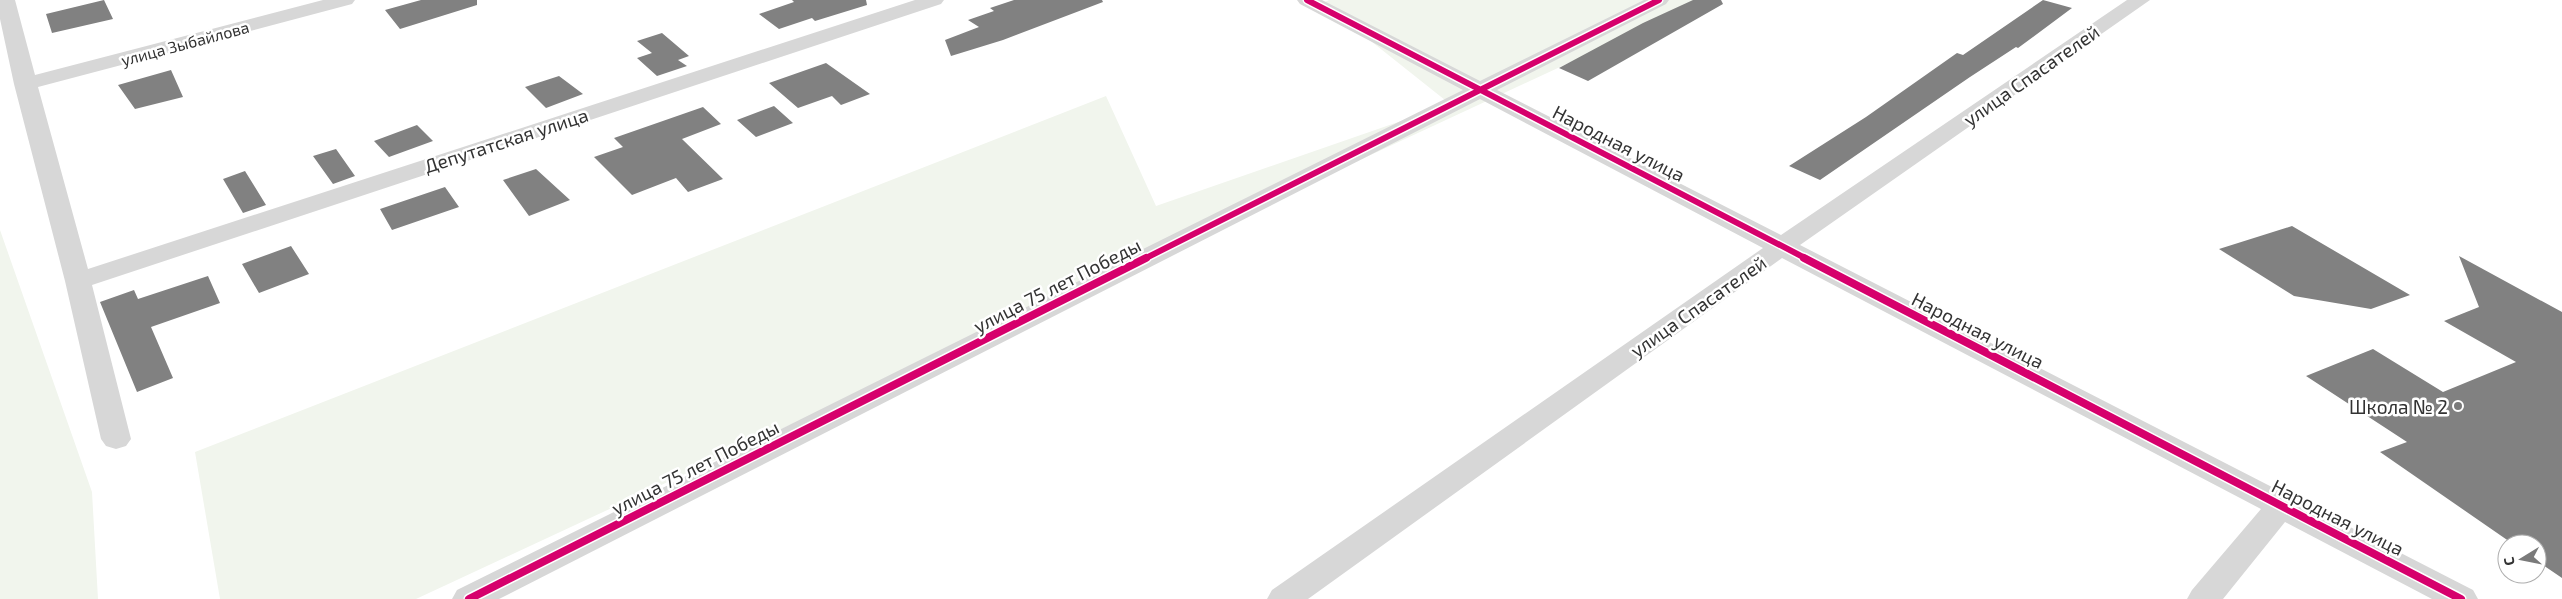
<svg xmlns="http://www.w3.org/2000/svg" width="2562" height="599" viewBox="0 0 2562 599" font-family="'Exo 2',sans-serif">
	<rect width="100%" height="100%" fill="#fff"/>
	<path fill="#f1f5ed" d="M1329,0H1704L416,599H220L195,452L1106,96L1156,206L1450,104L1323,3Z
		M0,230L92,492L98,599H0Z"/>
	<path fill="#818181" d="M104,0L113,19L52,33L46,14Z
		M421,0H477V5L400,29L385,10Z
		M792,0H866L867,5L815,21L812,18L779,29L759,14L794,2Z
		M1014,0H1102L1103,2L1003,40L951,56L945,40L979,27L968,20L994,11L990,8Z
		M1693,0H1721L1723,4L1588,81L1559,68L1643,23Z
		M2043,0L2072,8L2018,48L2016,47L1970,77L1820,180L1789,166L1866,117L1957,53L1963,55Z
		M662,33L689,56L678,60L687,66L657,76L637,58L652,53L637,41Z
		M826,63L870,94L841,105L832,96L798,108L769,83Z
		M171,70L183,97L135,109L118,85Z
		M559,76L583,94L546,108L525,87Z
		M774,106L793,123L756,137L737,120Z
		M703,107L721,124L682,139L723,179L688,192L676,178L632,195L594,157L623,147L614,138Z
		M417,125L433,141L389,157L374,141Z
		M336,149L355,176L333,184L313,156Z
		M536,169L570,200L529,216L503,180Z
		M245,171L266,205L243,213L223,179Z
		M445,187L459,207L392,230L380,209Z
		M2292,226L2410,295L2371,309L2294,296L2219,249Z
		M291,246L309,274L259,293L242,264Z
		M2459,256L2562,312V578L2537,561V544H2513L2380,452L2407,442L2306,376L2373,349L2443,392L2516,362L2444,321L2479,307Z
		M208,276L220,303L151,327L173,378L137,392L100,302L134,290L138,299Z"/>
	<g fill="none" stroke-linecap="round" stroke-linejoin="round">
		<path fill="#d7d7d7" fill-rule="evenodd" d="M0,0H15L35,75L323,0H355L352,4L38,87L88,269L915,0H944L941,4L92,285L131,439L126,446L116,449L106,446L101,439L65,281L14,84L0,19Z
			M1297,0H1322L1480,81L1644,0H1669L1666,4L1497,90L1781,235L2127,0H2150L1800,245L2473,590L2478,599H2432L2285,522L2223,599H2187L2192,590L2261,509L1782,258L1308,599H1267L1272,590L1763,248L1480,99L499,599H452L457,590L1463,90L1300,4Z"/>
		<g stroke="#fff" stroke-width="9">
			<path id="cycleway-far1" d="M1307,0L1807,259
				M1144,259L1659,0"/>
		</g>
		<g stroke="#fff" stroke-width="11">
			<path id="cycleway" d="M1804,258L2461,599
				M469,599L1146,258"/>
		</g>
		<use href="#cycleway-far1" stroke="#d6006c" stroke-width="6"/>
		<use href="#cycleway" stroke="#d6006c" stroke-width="8"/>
	</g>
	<circle fill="#7a7a7a" stroke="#fff" stroke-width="2" cx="2458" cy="406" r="5"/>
	<g text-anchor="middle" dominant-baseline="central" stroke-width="5" stroke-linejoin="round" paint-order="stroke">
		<g font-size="16" fill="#333" stroke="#fff">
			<text transform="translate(185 43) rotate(-15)">улица Зыбайлова</text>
		</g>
		<g font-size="19" fill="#333" stroke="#fff">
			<text transform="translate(2031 75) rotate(-35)">улица Спасателей</text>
			<text transform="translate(506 140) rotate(-18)">Депутатская улица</text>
			<text transform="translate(1619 143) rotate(27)">Народная улица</text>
			<text transform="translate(1057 285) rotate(-27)">улица 75 лет Победы</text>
			<text transform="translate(1698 306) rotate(-35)">улица Спасателей</text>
			<text transform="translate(1978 330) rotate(27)">Народная улица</text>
			<text transform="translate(695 467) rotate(-27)">улица 75 лет Победы</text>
			<text transform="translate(2338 517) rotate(27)">Народная улица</text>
		</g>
		<g font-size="19" fill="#333" stroke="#fff" text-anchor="end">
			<text x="2448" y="406">Школа № 2</text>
		</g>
	</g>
	<g transform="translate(2522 559) rotate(260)"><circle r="24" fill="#ffffff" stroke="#adadad"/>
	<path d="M0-4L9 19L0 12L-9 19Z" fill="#7a7a7a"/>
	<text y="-8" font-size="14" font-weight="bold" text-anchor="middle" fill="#333333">С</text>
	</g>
</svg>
